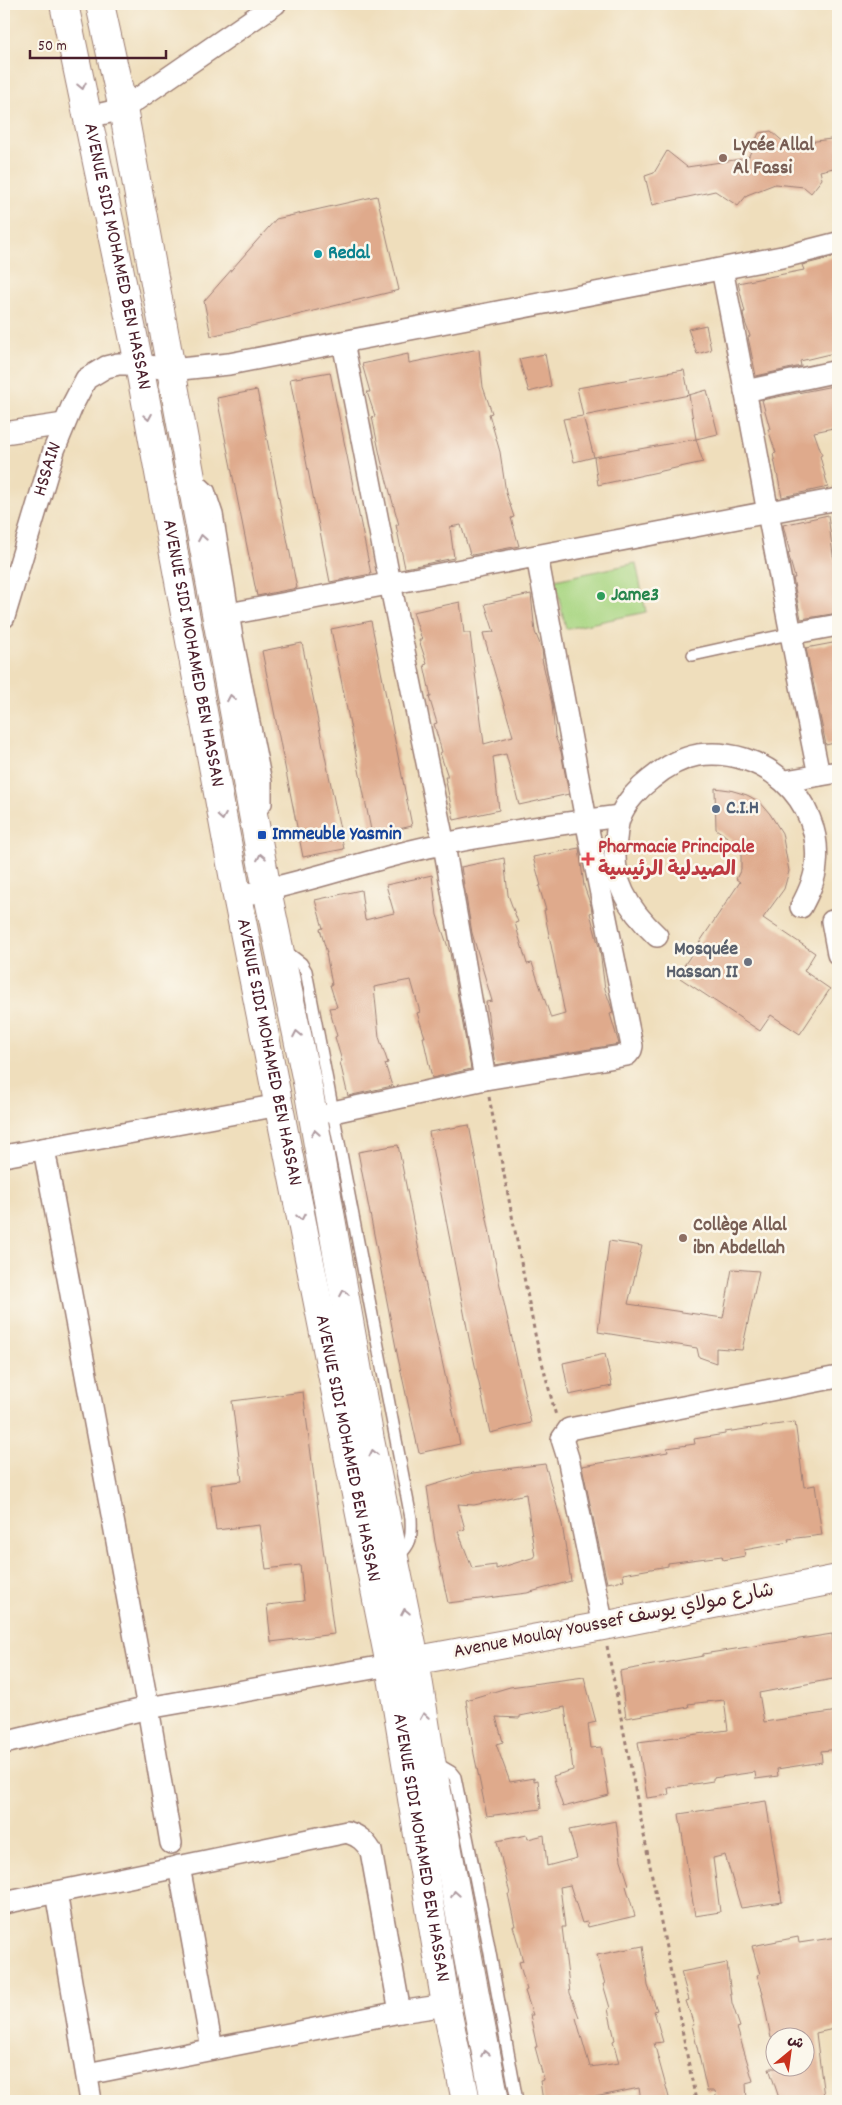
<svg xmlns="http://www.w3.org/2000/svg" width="842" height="2105" viewBox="0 0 842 2105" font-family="Dekko,'Playpen Sans Arabic',sans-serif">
	<rect width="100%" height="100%" fill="#fbf7ec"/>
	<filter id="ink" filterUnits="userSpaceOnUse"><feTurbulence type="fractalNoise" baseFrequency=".02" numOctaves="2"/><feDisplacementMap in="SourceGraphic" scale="10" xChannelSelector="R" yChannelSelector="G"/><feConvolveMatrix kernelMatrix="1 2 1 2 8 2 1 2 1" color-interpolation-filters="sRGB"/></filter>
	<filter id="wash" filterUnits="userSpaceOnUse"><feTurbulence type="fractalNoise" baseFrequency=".0096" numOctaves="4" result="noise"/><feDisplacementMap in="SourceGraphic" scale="20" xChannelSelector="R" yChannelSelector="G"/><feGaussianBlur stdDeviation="1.12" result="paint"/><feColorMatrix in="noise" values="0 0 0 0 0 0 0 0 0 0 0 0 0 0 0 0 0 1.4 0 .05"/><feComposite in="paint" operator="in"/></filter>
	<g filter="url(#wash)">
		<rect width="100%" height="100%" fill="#efdebc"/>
		<path fill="#a9d682" stroke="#7a7a56" d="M636,563L646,612L566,629L555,580Z"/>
		<g id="blocks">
			<path fill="#dfaa8c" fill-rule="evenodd" d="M771,131L787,145L838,138V167L820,171L822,179L811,193L804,187L775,184L747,195L738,206L715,191L652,205L645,176L654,173L667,151L687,167L748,158L759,133Z
				M377,196L399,290L211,336L204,301L276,219Z
				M838,256V352L800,361L801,366L756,376L748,337L750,336L744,319L743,312H745L738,283L804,270L802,265Z
				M706,325L711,350L697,354L688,329Z
				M479,349L483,387L492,413L489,414L500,452L506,493L514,517L511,518L519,546L472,555L470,554L461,525L450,527L454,558L405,568L396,525H399L381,460L372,417L375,416L367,392H370L362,364L408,354L409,363Z
				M545,354L551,386L529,392L519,359Z
				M684,370L689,395L583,416L577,388Z
				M330,372L371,574L330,582L290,379Z
				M838,385V427L814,432L822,455L820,456L828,487L782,497L773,454L776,453L768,429H770L762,400Z
				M257,390L297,588L257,596L217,398Z
				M707,390L718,434L696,439L689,395Z
				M583,416L594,457L574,462L563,419Z
				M696,439L703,462L598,485L594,457Z
				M828,515L833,555L838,570V613L801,619L793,578H795L788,553H790L783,525Z
				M531,594L535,632L542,649L543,659H542L552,704L555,736L561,752L569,794L519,805L506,754L493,757L499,810L454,820L445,777H448L440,753L442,752L434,724L437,723L429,697H431L424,665L427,664L419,640H422L413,612L460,602L464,633H470L484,744L513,736L483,633L494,632L485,604Z
				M371,621L412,826L372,835L331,629Z
				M838,642V742L826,745L806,648Z
				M302,643L344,849L303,857L262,651Z
				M715,788L730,790L747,795L760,802L770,814L782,833L789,871L784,889L763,918L815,953L804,971L830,989L800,1034L771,1015L760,1031L677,976L740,882L736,879L741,869V847L716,829Z
				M579,848L584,886L591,906L592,912L590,913L600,951L605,989L612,1009L613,1013L610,1014L619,1044L495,1065L486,1002L492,1001L472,933L461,867L504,858L508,895L518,922L515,923L527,964L532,963L551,1018L565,1014L544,910H546L539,886H541L533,857Z
				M432,875L437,915L450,953L471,1069L432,1078L423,1037H425L417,1013L420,1012L411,980L405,981L374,987L379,1037L388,1063L385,1064L392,1086L348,1096L340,1062L342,1061L335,1037L337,1036L329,1008L337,1007L330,985H332L326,953H327L320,929L323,928L315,900L361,890L365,920L394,913L386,885Z
				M469,1125L499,1281L531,1423L490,1433L469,1338L429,1132Z
				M398,1145L429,1301L460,1444L419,1453L398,1358L358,1152Z
				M609,1241L642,1246L628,1304L723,1318L732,1269L759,1271L742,1350L716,1348V1363L699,1357L697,1348L598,1332Z
				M605,1354L612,1386L569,1395L563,1363Z
				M303,1392L334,1634L271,1642L267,1605L304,1601L300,1565L266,1569L260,1525L216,1530L210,1485L242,1481L232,1401Z
				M795,1422L804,1487L815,1485L822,1535L788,1539L789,1542L744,1550L745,1556L723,1560L722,1556L668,1563V1566L623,1574L624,1580L607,1583L582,1466L668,1452L667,1448L695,1444L694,1439L725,1434V1432Z
				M545,1464L562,1524L571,1581L527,1593L448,1603L435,1542L427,1487L473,1473ZM526,1494L535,1557L496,1569V1565L472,1568L458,1531L465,1529L458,1504L474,1505Z
				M832,1634L838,1678L759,1693L764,1722L838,1711V1749L821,1751L822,1762L777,1769L778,1776L756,1779L755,1772L713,1778V1781L668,1788L669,1795L647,1798L638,1742L728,1730L724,1700L688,1704L689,1707L626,1718L620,1671L703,1656V1654Z
				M584,1677L596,1722L588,1724L591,1748L601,1747L609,1795L563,1807L553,1776L573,1770L565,1707L520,1716V1718L496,1717L503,1742L496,1744L510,1782L534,1778V1781L538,1780L541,1809L487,1816L474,1754L466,1700L510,1687Z
				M766,1801L782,1902L741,1908L725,1855L713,1858L720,1912L695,1916L679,1814Z
				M616,1821L621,1860L629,1885L626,1886L635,1916L588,1927L587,1922L582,1923L570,1885L560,1887L565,1927H562L570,1993L579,2017L576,2018L590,2067L619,2063L613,2041L615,2040L608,2009L610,2008L603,1984H605L597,1955L643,1946L648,1986L657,2010L654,2011L663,2042L654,2043L670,2101H641L639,2088L595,2097V2099L579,2098L577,2101H543L540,2081L544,2080L535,2047H537L530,2015H533L525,1991L527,1990L519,1962L523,1961L513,1926H515L508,1894H510L497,1841L527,1835L528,1839L544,1835L547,1866L577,1858L569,1830Z
				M798,1937L799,1943L838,1937V2028L816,2033L824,2097L805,2099L806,2101H780L769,2068H804V2038H771L762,1993H763L757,1975L760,1974L752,1946Z
				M727,1963L732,2003L740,2027L737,2028L753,2081L746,2083L747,2101H717L715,2091H707L692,2025H694L686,2001L689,2000L681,1972Z"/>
		</g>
	</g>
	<g filter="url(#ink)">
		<use href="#blocks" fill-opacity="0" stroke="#9c7e74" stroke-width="1"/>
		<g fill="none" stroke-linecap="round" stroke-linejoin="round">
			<g stroke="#9c7e74" stroke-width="14">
				<path id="lane" d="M195,477L209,490L217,514L237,637L266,782V804L256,818
					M693,655L789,634
					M284,950L301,963L306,971L411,1518C412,1539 411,1544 397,1558
					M434,1762L451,1772L455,1777L485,1926L517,2101"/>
			</g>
			<g stroke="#9c7e74" stroke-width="24">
				<g id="street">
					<path d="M88,117L123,109L275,4"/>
					<path d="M722,269C755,437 784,607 819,775"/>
					<path d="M343,342L390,583L444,845L485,1079"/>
					<path d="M745,391L838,371"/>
					<path d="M4,433L64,424"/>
					<path d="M234,613L838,499"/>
					<path id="s1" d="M4,617L54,450L73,404L86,379L106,367L118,364H139L171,370L229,364L787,256L838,243"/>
					<path d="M789,634L838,625"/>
					<path d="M786,781L838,772"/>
					<path d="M237,896C302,884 364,861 428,847C492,834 556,824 620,816"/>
					<path d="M832,921L838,954"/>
					<path d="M657,936C628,909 610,880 616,839C617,832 617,823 620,817C625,803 639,788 651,779C663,769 681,758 698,755C762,746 823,798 816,865C815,880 808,894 801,907"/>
					<path d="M333,1112L485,1079L627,1055L631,1050L632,1046L586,820L537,556"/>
					<path d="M44,1149L148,1708L171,1843"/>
					<path d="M4,1156L279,1105"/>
					<path d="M603,1626L568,1458L562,1439L569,1429L838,1377"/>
					<path d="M4,1743L148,1708L390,1665"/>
					<path d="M179,1866L212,2049"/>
					<path d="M56,1892L91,2101"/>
					<path d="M4,1903L347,1832C359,1836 365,1841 371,1851L400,2012"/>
					<path d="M87,2074L400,2012L446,2005"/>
				</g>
			</g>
			<g stroke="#9c7e74" stroke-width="30">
				<g id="secondary">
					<path id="s2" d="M64,4L139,364L237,896L390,1665L446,2005L466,2101"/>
					<path d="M100,4L123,109L267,890L307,1082L370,1440L415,1660L431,1760L495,2101"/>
					<path d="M396,1664L603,1626L838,1579"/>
				</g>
			</g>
			<path stroke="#9c7e74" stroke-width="3" stroke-dasharray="4 4" stroke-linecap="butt" d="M489,1097L536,1339L556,1416
				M607,1646L696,2101"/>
			<use href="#lane" stroke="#fff" stroke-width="11"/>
			<use href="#street" stroke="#fff" stroke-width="21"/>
			<use href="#secondary" stroke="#fff" stroke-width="28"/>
		</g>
		<defs><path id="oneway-chevron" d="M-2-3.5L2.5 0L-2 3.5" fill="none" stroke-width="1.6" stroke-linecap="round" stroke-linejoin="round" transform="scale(1.25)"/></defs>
		<g stroke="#ae9aa0">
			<use href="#oneway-chevron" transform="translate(82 86) rotate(78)"/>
			<use href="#oneway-chevron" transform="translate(148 417) rotate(80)"/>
			<use href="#oneway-chevron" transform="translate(202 538) rotate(-100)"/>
			<use href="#oneway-chevron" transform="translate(231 698) rotate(-100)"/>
			<use href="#oneway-chevron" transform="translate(222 817) rotate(80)"/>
			<use href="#oneway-chevron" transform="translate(261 857) rotate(-101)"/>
			<use href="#oneway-chevron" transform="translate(297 1034) rotate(-101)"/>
			<use href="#oneway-chevron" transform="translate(315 1133) rotate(-100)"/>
			<use href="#oneway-chevron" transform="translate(301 1217) rotate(79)"/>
			<use href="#oneway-chevron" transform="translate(344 1293) rotate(-100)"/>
			<use href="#oneway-chevron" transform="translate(373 1453) rotate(-102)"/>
			<use href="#oneway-chevron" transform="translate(405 1612) rotate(-101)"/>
			<use href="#oneway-chevron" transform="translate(424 1716) rotate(-99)"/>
			<use href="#oneway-chevron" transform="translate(455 1894) rotate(-100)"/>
			<use href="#oneway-chevron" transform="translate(485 2053) rotate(-101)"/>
		</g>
	</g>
	<g fill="#8d6e63" stroke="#fbf7ec" stroke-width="2">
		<circle cx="723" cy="158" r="5"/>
		<circle cx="683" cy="1238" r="5"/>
	</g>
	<circle fill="#0f9aa8" stroke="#fbf7ec" stroke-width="2" cx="318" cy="254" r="5"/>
	<circle fill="#2e9e5b" stroke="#fbf7ec" stroke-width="2" cx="601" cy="596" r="5"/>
	<circle fill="#5c6f8a" stroke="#fbf7ec" stroke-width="2" cx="716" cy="809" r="5"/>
	<rect fill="#1a4fb4" stroke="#fbf7ec" stroke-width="2" x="257" y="830" width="10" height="10" rx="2.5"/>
	<path fill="#e0444e" stroke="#fbf7ec" stroke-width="2" d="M585.5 851.5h5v5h5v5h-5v5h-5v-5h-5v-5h5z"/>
	<circle fill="#6b7280" stroke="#fbf7ec" stroke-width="2" cx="748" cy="962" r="5"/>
	<g text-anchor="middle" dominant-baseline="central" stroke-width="5" stroke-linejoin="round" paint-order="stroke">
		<g font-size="20" font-weight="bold" fill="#785e54" stroke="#fbf7ec" text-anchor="start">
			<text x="733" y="146">Lycée Allal<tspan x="733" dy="23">Al Fassi</tspan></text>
			<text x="693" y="1226">Collège Allal<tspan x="693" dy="23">ibn Abdellah</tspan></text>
		</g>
		<g font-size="20" font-weight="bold" fill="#0d838f" stroke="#fbf7ec" text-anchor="start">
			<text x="328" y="254">Redal</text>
		</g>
		<g font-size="20" fill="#4a1f2b" stroke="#fbf7ec">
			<text stroke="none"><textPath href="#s2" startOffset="258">AVENUE SIDI MOHAMED BEN HASSAN</textPath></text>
			<text stroke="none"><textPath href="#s1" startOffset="154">HSSAIN</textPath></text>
			<text stroke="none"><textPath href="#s2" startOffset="662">AVENUE SIDI MOHAMED BEN HASSAN</textPath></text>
			<text stroke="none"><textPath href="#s2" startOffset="1068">AVENUE SIDI MOHAMED BEN HASSAN</textPath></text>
			<text stroke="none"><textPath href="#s2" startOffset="1472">AVENUE SIDI MOHAMED BEN HASSAN</textPath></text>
			<text transform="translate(614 1622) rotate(-11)">Avenue Moulay Youssef شارع مولاي يوسف</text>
			<text stroke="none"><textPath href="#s2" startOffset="1878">AVENUE SIDI MOHAMED BEN HASSAN</textPath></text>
		</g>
		<g font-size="20" font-weight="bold" fill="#27864d" stroke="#fbf7ec" text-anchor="start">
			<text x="611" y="596">Jame3</text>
		</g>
		<g font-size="20" font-weight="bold" fill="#4e5e75" stroke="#fbf7ec" text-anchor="start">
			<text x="726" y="809">C.I.H</text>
		</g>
		<g font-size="20" font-weight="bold" fill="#164399" stroke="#fbf7ec" text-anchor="start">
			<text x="272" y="835">Immeuble Yasmin</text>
		</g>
		<g font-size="20" font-weight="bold" fill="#be3a42" stroke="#fbf7ec" text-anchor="start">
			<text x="598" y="848">Pharmacie Principale<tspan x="598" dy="23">الصيدلية الرئيسية</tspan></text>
		</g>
		<g font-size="20" font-weight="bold" fill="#5b616d" stroke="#fbf7ec" text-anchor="end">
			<text x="738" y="950">Mosquée<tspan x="738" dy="23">Hassan II</tspan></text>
		</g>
	</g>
	<rect width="842" height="2105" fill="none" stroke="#fbf7ec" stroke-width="20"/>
	<g transform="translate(790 2052) rotate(29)"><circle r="24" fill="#fbf7ec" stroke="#b4a19f"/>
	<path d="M0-4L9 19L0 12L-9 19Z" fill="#c8321e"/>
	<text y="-8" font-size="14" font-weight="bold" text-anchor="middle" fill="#4a1f2b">ش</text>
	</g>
	<path d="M30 50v8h136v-8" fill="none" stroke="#4a1f2b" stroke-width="2.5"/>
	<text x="38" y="50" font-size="15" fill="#4a1f2b" stroke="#fbf7ec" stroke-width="4" paint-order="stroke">50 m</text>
</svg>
